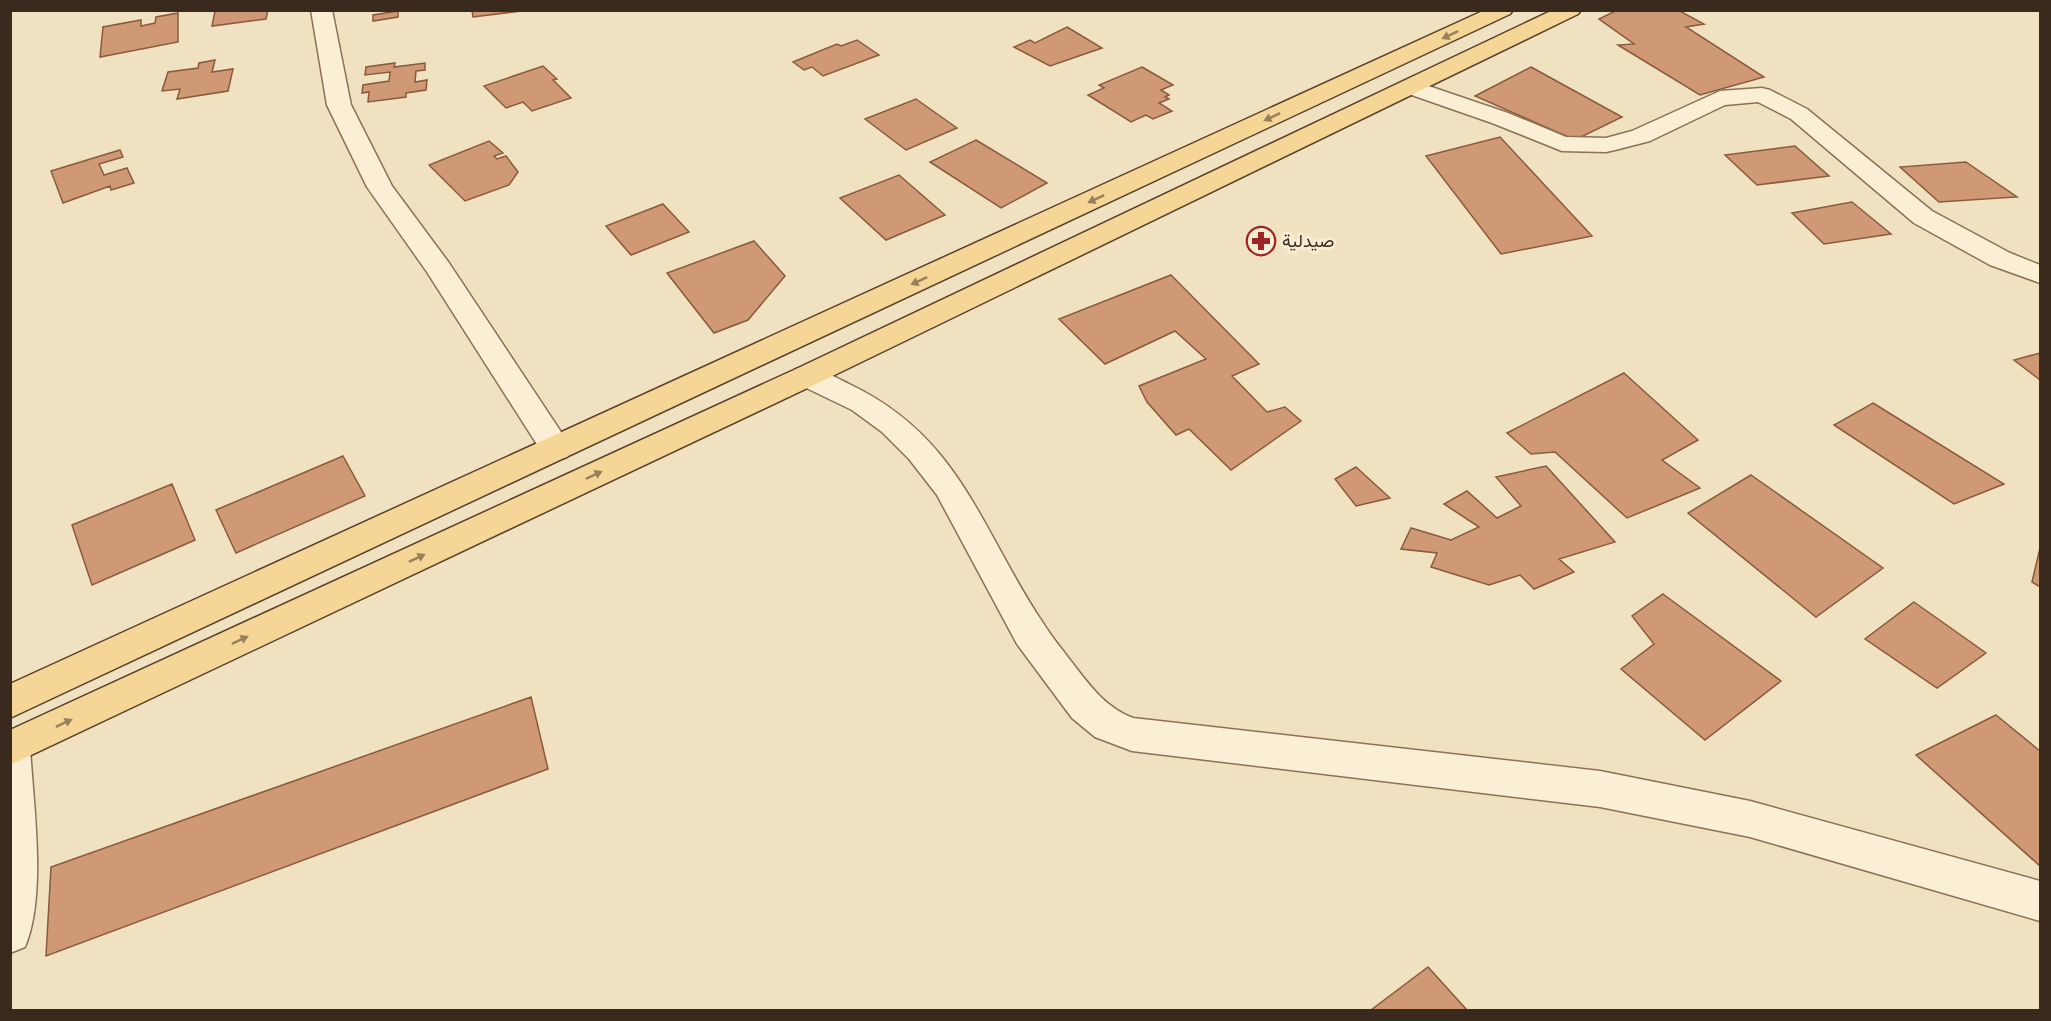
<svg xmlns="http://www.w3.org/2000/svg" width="2051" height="1021" viewBox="0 0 2051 1021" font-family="'Times New Roman',Vazirmatn,serif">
	<rect width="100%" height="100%" fill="#f0e1c1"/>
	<path fill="#d09975" stroke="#8a5a3c" stroke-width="1.5" d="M268,10L266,19L212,26L215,11Z
		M472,10H521V11L473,17Z
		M1617,10H1678L1704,24L1686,27L1764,77L1700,95L1618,45L1634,44L1599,19Z
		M398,11V17L373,21V15Z
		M178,13V42L100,57L103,27L141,20V26L155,23L156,17Z
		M1067,27L1102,48L1050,66L1014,47L1030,40L1035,43Z
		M857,40L879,55L823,76L812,67L804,70L793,62L837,44L841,46Z
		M215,60L212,72L233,69L228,91L177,99L180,89L162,91L168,72L198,68L199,63Z
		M395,63L394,67L425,63V70L416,71L415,82L427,80L426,90L406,93V97L368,102L369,92L362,93L363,85L389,81L390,72L365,75L366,67Z
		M543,66L557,79L553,80L571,98L532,111L523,102L506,108L484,86Z
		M1142,67L1173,85L1161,90L1169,95L1165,97L1169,99L1159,103L1172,111L1153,119L1146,115L1131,122L1088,95L1104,88L1099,85Z
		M1531,67L1622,117L1575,140L1475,96Z
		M916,99L957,128L906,150L865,119Z
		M1500,137L1592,236L1501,254L1426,156Z
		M976,140L1047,183L1001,208L930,162Z
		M489,141L503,153L494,156L497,159L506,156L518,172L509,185L465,201L429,165Z
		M1795,146L1829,176L1757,185L1725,155Z
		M120,150L123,157L99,164L104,175L127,168L134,183L111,190L110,186L63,203L51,171Z
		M1966,162L2017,197L1939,202L1900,167Z
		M899,175L945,215L886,240L840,198Z
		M1852,202L1891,234L1824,244L1792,213Z
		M663,204L689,232L631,255L606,226Z
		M754,241L785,276L748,320L714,333L667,273Z
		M1171,275L1259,364L1232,376L1267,412L1285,407L1301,421L1231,470L1189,429L1176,435L1147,402L1139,386L1206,359L1175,331L1105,364L1059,319Z
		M2040,353V380L2014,360Z
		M1624,373L1698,440L1662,460L1700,488L1627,518L1555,452L1531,454L1507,433Z
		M1873,403L2004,484L1954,504L1834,425Z
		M343,456L365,496L236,553L216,510Z
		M1546,466L1615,542L1559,559L1574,572L1534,589L1520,575L1489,585L1431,567L1437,553L1401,549L1411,528L1451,540L1479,527L1444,504L1467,491L1497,518L1521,506L1496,477Z
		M1356,467L1390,498L1356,506L1335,479Z
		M1751,475L1883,568L1816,617L1688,513Z
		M172,484L195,540L92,585L72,525Z
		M2040,548V587L2032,582Z
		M1663,594L1781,681L1705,740L1621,669L1654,644L1632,616Z
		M1914,602L1986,653L1937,688L1865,639Z
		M531,697L548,769L46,956L51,867Z
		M1996,715L2040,751V866L1916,755Z
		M1428,967L1467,1010H1371Z"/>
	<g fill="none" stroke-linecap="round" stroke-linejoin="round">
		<g stroke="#8a7257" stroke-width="3">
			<path id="minor" d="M311,10H332L351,105L392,186L449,263L567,441L572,449L567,457L556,460L545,457L427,272L367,187L327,105Z
				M1411,80L1508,113L1566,137L1606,138L1632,131L1720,91L1762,88L1770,90L1807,109L1932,211L2010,253L2040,265V283L1990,265L1914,223L1791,119L1758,102L1725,105L1650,141L1615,150L1606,152L1562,151L1492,123L1403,92L1400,87L1403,82Z
				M807,366C822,370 835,377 849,384C961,437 980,529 1043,623C1051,636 1061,648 1070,660C1088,683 1104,707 1133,718L1600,771L1750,801L2040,881V921L1750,837L1600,807L1132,751L1095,737L1072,718L1017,644L937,495L909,459L882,432L852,410L796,383L792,376L796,369Z
				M11,730L25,735L30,747C33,803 47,895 25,947L10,953Z"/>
		</g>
		<g stroke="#57402c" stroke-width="3">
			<path id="major" d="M1485,10H1513L1510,14L10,718V684Z
				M1553,10H1581L1578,14L818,383L10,765V730L796,369Z"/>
		</g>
		<use href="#minor" fill="#faeed4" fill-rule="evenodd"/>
		<use href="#major" fill="#f5d696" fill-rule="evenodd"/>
	</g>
	<defs><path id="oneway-solid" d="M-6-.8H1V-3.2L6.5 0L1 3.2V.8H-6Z" transform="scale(1.5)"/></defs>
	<g fill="#97805a">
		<use href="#oneway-solid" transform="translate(1450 35) rotate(155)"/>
		<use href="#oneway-solid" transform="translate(1272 117) rotate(155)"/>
		<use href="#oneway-solid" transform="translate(1096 199) rotate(155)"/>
		<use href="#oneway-solid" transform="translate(919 281) rotate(155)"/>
		<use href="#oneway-solid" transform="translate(594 475) rotate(-25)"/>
		<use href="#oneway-solid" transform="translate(417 558) rotate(-25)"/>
		<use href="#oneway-solid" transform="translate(240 640) rotate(-25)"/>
		<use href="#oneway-solid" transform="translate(64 723) rotate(-25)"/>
	</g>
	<defs>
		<g id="pharmacy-ring" transform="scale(1.5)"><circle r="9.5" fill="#f7ebd1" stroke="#9c2527" stroke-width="1.5"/><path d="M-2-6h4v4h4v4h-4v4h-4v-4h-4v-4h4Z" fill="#9c2527"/></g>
	</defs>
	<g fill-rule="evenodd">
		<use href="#pharmacy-ring" x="1261" y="241"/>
	</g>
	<g text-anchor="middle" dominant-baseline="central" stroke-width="6" stroke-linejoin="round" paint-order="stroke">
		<g font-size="18" fill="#392a1d" stroke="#f7ebd1" text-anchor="start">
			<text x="1282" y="241">صيدلية</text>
		</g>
	</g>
	<rect width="2051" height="1021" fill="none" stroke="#392a1d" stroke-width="24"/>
</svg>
